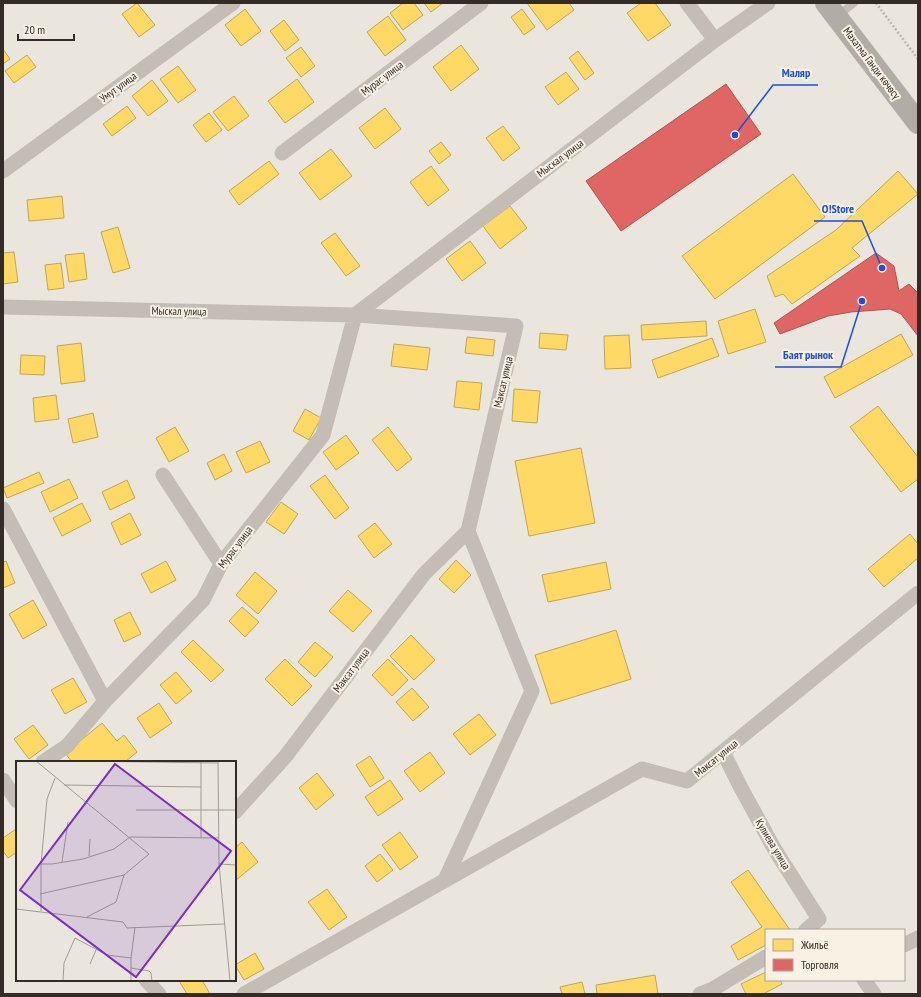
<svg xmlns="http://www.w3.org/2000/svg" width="921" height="997" viewBox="0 0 921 997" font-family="'PT Sans Narrow',sans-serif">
	<rect width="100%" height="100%" fill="#eae6de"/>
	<path fill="#ffd966" stroke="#c2a553" d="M137,3L155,25L139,37L122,14Z
		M403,3H414L423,15L403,30L390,13Z
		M424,3H443L431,12Z
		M527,3H569L574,10L547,30Z
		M641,3H655L671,25L648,41L627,13Z
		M245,9L261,31L241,46L225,25Z
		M522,9L535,27L524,35L511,17Z
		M388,16L406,40L385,56L367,32Z
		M284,20L299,40L285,51L270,31Z
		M461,45L479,69L451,91L433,67Z
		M301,47L315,66L301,77L286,58Z
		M3,49L10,59L3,64Z
		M578,51L594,73L585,80L569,58Z
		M27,55L36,67L14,83L5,71Z
		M178,66L196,90L178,103L160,79Z
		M566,72L579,89L558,105L545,87Z
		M297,79L314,102L285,123L268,101Z
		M152,80L168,101L148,116L132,96Z
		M234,96L249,116L228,131L213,112Z
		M127,106L136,118L112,136L103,124Z
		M385,108L401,129L375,149L359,128Z
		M209,113L222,130L206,142L193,125Z
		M503,126L520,148L503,161L486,138Z
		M441,142L451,155L439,164L429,151Z
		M331,149L352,176L320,200L299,173Z
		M269,161L279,174L239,205L229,191Z
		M431,166L449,190L428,206L410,182Z
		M898,171L918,194L852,248L860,256L792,304L783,294L775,297L767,276L836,230Z
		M793,174L825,217L715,299L682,256Z
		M62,196L64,218L29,221L27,200Z
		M510,206L527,228L500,249L483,226Z
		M118,227L130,268L113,273L101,232Z
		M335,233L360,266L346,276L321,243Z
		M470,241L486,263L462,281L446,259Z
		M14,252L18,282L3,284V253Z
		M84,253L87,279L69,282L65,255Z
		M61,263L64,288L48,290L45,265Z
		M755,309L766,342L728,354L718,321Z
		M706,321L707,336L642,340L641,325Z
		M540,333L568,335L566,350L539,348Z
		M901,334L913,355L835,398L824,377Z
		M629,335L631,368L605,369L604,336Z
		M467,337L495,340L493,356L465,353Z
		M712,338L719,356L658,378L652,360Z
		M81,343L85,381L61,384L57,346Z
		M394,344L430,348L427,370L391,366Z
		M21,355L45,356L44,375L20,374Z
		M457,381L482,383L479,410L454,407Z
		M514,389L540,391L537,423L512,421Z
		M56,395L59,419L35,422L33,398Z
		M878,406L918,457V479L901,492L850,427Z
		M305,409L321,418L309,440L293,431Z
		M93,413L98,437L73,443L68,419Z
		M175,427L189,451L169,462L156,438Z
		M388,427L412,459L397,471L372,440Z
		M346,435L359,453L336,470L323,452Z
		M260,441L270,462L246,473L236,452Z
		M581,448L595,523L529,536L515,461Z
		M224,454L232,471L215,480L207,463Z
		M39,472L44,483L7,498L3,488Z
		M325,475L349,508L335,519L310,486Z
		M69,479L78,498L50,512L41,492Z
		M127,480L135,498L110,510L102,492Z
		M281,502L298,514L284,534L266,522Z
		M82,503L91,521L62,536L53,518Z
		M130,513L141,535L121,545L111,523Z
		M375,523L392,544L374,558L358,536Z
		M910,534L918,544V558L884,587L868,569Z
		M456,560L471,575L454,593L439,579Z
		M6,561L15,583L3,588V562Z
		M166,561L176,580L151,593L141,574Z
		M606,562L611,589L548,602L542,575Z
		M255,572L277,591L258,614L236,595Z
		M348,590L372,611L353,632L329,611Z
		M33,600L47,625L23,639L9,614Z
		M242,607L259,622L245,637L229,621Z
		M130,612L141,634L124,642L114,620Z
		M616,630L631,679L551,704L535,655Z
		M411,635L435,660L414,680L390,656Z
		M193,640L224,670L211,682L181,652Z
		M315,642L333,657L315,677L298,662Z
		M285,659L312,686L292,706L265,679Z
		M388,659L408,680L392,696L372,675Z
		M176,672L192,691L176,704L160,685Z
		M73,678L87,702L65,714L51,690Z
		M412,688L429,707L413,721L396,702Z
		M159,703L172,723L150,738L137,718Z
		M479,714L496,735L470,755L453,734Z
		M102,723L117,741L124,735L137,752L125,762H72L65,753Z
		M33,725L48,745L29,759L14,739Z
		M430,752L445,773L420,792L404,771Z
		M370,756L384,778L370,787L356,765Z
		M317,773L334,795L316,810L299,788Z
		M390,780L403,799L378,816L365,797Z
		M16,829L17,831V852L8,858L3,851V838Z
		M400,832L418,857L400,870L382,845Z
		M242,842L258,862L235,881V848Z
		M380,854L393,870L377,882L365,866Z
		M748,870L790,930H766V945L738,960L731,946L762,927L731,882Z
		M327,889L347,917L329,930L308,902Z
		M255,953L264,969L244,980L235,965Z
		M766,972V980H780L782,984L763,994H746L741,984Z
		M655,975L658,994H597L596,985Z
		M181,980H202L210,994H187L179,981Z
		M582,982L585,994H562L560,987Z"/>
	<path fill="#e06666" stroke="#ac5453" d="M726,84L761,134L621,231L586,181Z
		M876,253L894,266L899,291L909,284L918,293V336L901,314L890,309L851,312L828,316L780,334L774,323Z"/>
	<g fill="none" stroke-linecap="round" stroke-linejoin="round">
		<path stroke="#bcb6af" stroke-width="2.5" stroke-dasharray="2 2" stroke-linecap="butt" d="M876,3L918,59"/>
		<path stroke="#c3bdb6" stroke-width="8" d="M837,16L854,3"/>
		<path stroke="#c3bdb6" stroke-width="15" d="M687,3L715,40
			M282,153L481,3
			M3,171L233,3
			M3,307L355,315L516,326L468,531L532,691L445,880
			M163,475L221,564
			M3,509L105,701
			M723,752L741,788L775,850L819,919L806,930
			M43,762L67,746L105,701L203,600L221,564L323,435L355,315L715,40L768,3
			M3,780L17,801
			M235,812L285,757L424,574L468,531
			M904,945L918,938
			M146,980L159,994
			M864,980L874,994
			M244,994L642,769L687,781L918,593
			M700,994L713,989L766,957"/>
		<path stroke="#b1aca6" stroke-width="22" d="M826,3L918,123"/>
	</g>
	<g text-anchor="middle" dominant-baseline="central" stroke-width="4" stroke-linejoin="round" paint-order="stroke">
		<g font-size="11" fill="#332b26" stroke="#f8f1e4">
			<text transform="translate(872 63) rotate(53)">Махатма Ганди көчөсү</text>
			<text transform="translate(382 78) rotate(-37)">Мурас улица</text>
			<text transform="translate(118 87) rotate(-36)">Умут улица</text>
			<text transform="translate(560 158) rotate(-37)">Мыскал улица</text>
			<text transform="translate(179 311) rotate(1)">Мыскал улица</text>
			<text transform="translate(503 382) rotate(-77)">Максат улица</text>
			<text transform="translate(235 547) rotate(-53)">Мурас улица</text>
			<text transform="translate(351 670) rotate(-53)">Максат улица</text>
			<text transform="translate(716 758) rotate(-39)">Максат улица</text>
			<text transform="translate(773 844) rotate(59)">Кулиева улица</text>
		</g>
	</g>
	<g transform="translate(16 761)">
		<rect width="220" height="220" fill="#eae6de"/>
		<path fill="none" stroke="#a19b94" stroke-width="1" d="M20,0L133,93L108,114L100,141L71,156M61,0L202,2M185,0V76M202,0L203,103L214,220M48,24L185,26M120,49H220M73,95L74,78M46,101L52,61M25,103H36L67,98L98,88L114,76L203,77M203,103L220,104M24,133L108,114M0,148L107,161L111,167L208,163M25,150V103L31,38L39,17M74,203L80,189M115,207L133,210L135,212L136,220M47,220L48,202L59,177L91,194L115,197L119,166M115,220V197"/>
		<path fill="#7b2cbf" fill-opacity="0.15" stroke="#7b2cbf" stroke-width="2" d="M99,3L215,90L120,216L4,129Z"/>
		<rect width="220" height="220" fill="none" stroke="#332b26" stroke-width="2"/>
	</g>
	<path fill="none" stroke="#1d4ed8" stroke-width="1.5" d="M735 135L773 85H818M882 268L862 221H814M862 301L841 367H775"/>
	<g fill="#1d4ed8" stroke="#f8f1e4" stroke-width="1.5">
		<circle cx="735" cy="135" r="4"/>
		<circle cx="882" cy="268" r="4"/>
		<circle cx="862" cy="301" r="4"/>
	</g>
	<g font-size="12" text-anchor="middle" font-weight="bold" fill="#1d4ed8" stroke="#f8f1e4" stroke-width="4" stroke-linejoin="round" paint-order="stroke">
		<text x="796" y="77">Маляр</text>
		<text x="838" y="213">O!Store</text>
		<text x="808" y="359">Баят рынок</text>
	</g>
	<rect width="921" height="997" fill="none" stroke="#332b26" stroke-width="8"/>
	<rect x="765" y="929" width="140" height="52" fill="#f8f1e4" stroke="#a9a298"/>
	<rect x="773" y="939" width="20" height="12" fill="#ffd966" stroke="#a9a298"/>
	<text x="801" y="949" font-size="12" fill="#332b26">Жильё</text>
	<rect x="773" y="959" width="20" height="12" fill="#e06666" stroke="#a9a298"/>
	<text x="801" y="969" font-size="12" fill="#332b26">Торговля</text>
	<path d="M18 34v6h56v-6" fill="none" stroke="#332b26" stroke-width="2"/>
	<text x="24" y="34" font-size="12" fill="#332b26" stroke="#f8f1e4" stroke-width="3" paint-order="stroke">20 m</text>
</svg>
